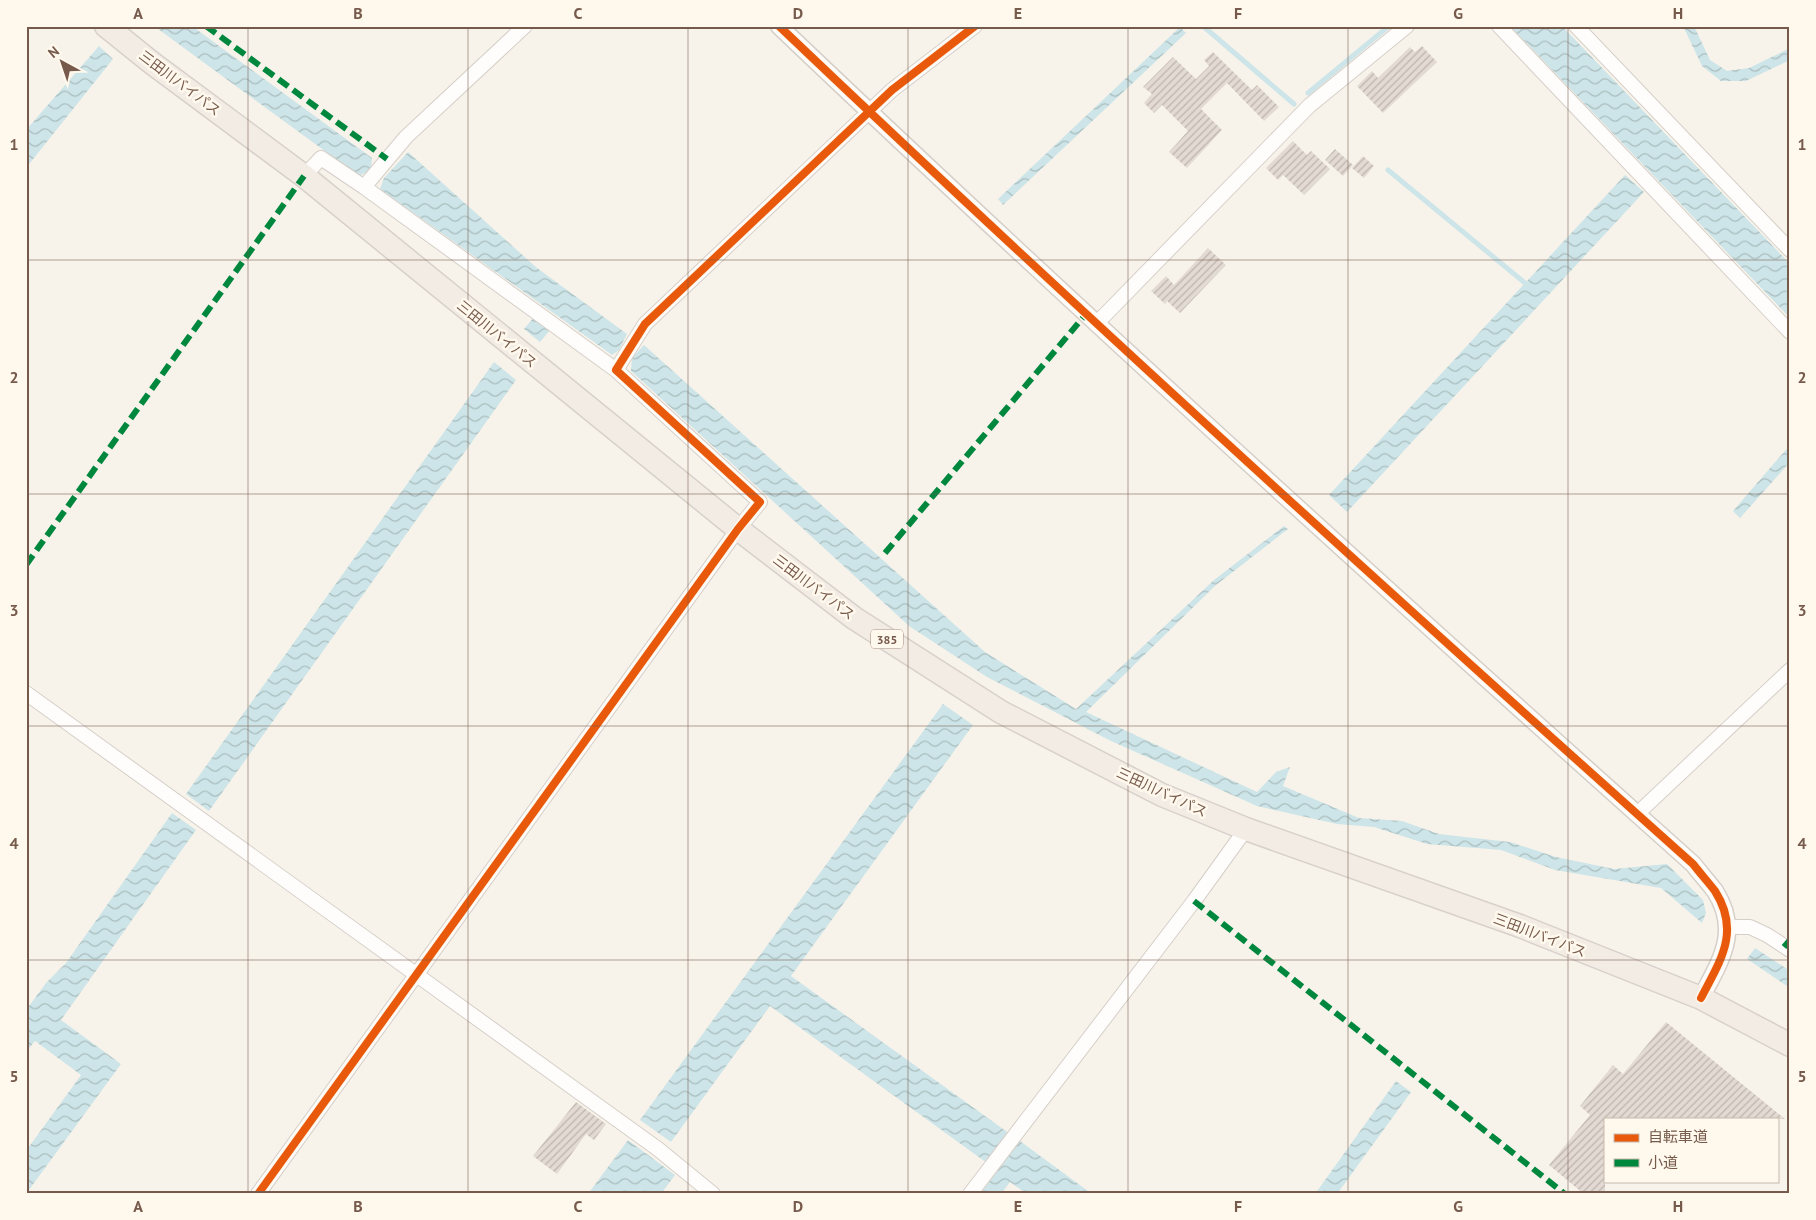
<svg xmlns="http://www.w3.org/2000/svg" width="1816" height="1220" viewBox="0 0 1816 1220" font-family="'PT Sans','Noto Sans JP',sans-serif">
	<defs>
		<pattern id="water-waves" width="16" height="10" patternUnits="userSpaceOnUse" patternTransform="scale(1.25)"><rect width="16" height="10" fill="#cde5e8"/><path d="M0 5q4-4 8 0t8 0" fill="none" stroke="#abbdbe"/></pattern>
		<pattern id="building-hatch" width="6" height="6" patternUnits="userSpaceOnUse" patternTransform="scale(1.25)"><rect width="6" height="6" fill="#e3dbd3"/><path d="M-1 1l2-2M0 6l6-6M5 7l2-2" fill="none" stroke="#bdb5ad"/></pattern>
	</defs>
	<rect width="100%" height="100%" fill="#f7f3eb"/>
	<path fill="url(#water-waves)" d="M154,26H192L372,158L371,170L359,176Z
		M1510,26H1562L1790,264V318Z
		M1683,26H1694L1710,60L1727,71L1749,68L1790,48V60L1746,81H1721L1702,66Z
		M1180,27L1186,33L1003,205L998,199Z
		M99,46L113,59L26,168V130Z
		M408,152L537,268L627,334L619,350L612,355L380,189L384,178Z
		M1625,175L1644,192L1347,512L1329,495Z
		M534,317L550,330L540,342L524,329Z
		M644,345L985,652L1076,709L1214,580L1284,526L1288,529L1216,585L1086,712L1257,792L1276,772L1290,767L1283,786L1359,818L1402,821L1439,834L1510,842L1556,857L1614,869L1667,864L1703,900L1706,913L1702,923L1661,888L1555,870L1501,850L1427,844L1374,827L1337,824L1257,806L1111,741L987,677L909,626L631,371L632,358Z
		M494,362L516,380L209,811L186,794Z
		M1790,445V462L1740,518L1733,511Z
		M943,704L973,725L791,976L1010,1134L987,1163L770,1006L671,1142L640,1120Z
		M172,813L196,830L61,1020L121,1064L26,1194V1151L81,1075L35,1041L26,1052V1010L46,983L66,963Z
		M1755,948L1790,971V988L1747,959Z
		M1396,1081L1411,1092L1337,1194H1315Z
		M628,1140L675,1175L661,1194H588Z
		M1020,1141L1092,1194H1027L1010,1182L1001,1194H980Z"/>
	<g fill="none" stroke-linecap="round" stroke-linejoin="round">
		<path stroke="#cde5e8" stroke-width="5" d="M1203,26L1294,104
			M1308,93L1389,26
			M1388,170L1525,283"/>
	</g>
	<path fill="url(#building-hatch)" d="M1422,46L1437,62L1383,113L1357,86L1372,71L1378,78L1410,47L1415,52Z
		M1213,52L1252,90L1257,85L1279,107L1264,121L1227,83L1201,109L1222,130L1187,168L1169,152L1188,131L1162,105L1154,113L1144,103L1152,94L1143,87L1173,57L1196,79L1209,66L1204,60Z
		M1293,141L1307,155L1311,151L1330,169L1304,195L1283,175L1278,180L1266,168Z
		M1335,149L1353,165L1343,176L1325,160Z
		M1363,156L1374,166L1364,178L1352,168Z
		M1208,248L1226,265L1180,313L1167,301L1165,304L1151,291L1166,276L1174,285Z
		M1666,1022L1785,1119H1605V1194H1584L1549,1165L1590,1115L1580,1106L1613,1065L1623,1074Z
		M576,1102L606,1124L594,1140L586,1134L557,1174L533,1156Z"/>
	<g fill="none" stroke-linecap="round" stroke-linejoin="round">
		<g stroke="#d6cfc8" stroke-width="16">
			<path id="minor" d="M1499,26L1790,332
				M1576,26L1790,250
				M304,176L321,158L364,187L406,137L525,26
				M364,187L616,370
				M1096,324L1309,106L1407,26
				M26,693L658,1149L713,1194
				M1637,814L1790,670
				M1728,927H1750L1767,935L1790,950
				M258,1194L738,529L760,502L616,370L645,324L892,90L975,26
				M970,1194L1194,901L1246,829"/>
		</g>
		<g stroke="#d6cfc8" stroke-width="19">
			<path id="tertiary" d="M779,26C1078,311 1385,589 1693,864C1700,873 1708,882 1715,891C1741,932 1720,961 1701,998"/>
		</g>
		<g stroke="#d8d0ca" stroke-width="25">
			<path id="trunk" d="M106,26L152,63L304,176L738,529L854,618L1001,712L1162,795L1246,829L1520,926L1701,998L1790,1045"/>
		</g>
		<use href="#minor" stroke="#fefdfc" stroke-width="14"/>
		<use href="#tertiary" stroke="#fefdfc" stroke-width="16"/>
		<use href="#trunk" stroke="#f2ece5" stroke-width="22"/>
		<path stroke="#00873e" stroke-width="6" stroke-dasharray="12 6" stroke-linecap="butt" d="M206,26L387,159
			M885,553L1086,314
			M26,565L304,176
			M1194,901L1565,1194
			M1784,947L1790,940"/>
		<g stroke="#fff8ed" stroke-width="11">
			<path id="cycleway" d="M779,26C1078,311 1385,589 1693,864C1700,873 1708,882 1715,891C1741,932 1720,961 1701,998
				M258,1194L738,529L760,502L616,370L645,324L892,90L975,26"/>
		</g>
		<use href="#cycleway" stroke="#e8590c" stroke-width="8"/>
	</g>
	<path fill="none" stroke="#765a4b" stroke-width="1" stroke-opacity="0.55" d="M248,26V1194M468,26V1194M688,26V1194M908,26V1194M1128,26V1194M1348,26V1194M1568,26V1194M26,260H1790M26,494H1790M26,726H1790M26,960H1790"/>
	<g text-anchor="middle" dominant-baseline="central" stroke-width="5" stroke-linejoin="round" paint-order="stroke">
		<rect fill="#fff8ed" stroke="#9f897c" stroke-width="1" x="871" y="629.5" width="32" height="19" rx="4"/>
		<g font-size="12" font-weight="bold" fill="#765a4b">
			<text x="887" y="639">385</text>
		</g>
		<g font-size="14" fill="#765a4b" stroke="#fff8ed">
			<text transform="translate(180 83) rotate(37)">三田川バイパス</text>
			<text transform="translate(497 334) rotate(39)">三田川バイパス</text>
			<text transform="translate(814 587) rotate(37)">三田川バイパス</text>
			<text transform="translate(1162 792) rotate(25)">三田川バイパス</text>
			<text transform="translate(1540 935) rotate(21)">三田川バイパス</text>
		</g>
	</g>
	<rect width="1816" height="1220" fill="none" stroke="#fff8ed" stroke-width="55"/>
	<rect x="1604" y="1118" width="175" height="65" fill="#fff8ed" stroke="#c8b9ac"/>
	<rect x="1614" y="1134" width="25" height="8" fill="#e8590c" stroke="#c8b9ac"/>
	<text x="1648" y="1142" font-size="15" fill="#765a4b">自転車道</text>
	<rect x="1614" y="1159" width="25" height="8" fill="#00873e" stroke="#c8b9ac"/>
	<text x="1648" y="1168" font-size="15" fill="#765a4b">小道</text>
	<g transform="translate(62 62) rotate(320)" stroke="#fff8ed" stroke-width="4" paint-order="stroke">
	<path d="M0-4L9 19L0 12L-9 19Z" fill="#765a4b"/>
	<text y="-8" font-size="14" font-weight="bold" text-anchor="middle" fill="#765a4b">N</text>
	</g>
	<rect x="28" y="28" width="1760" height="1164" fill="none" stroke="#765a4b" stroke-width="2"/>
	<g font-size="16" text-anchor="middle" font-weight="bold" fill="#765a4b">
		<text x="138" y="19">A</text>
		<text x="358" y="19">B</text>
		<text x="578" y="19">C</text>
		<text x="798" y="19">D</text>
		<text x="1018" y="19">E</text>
		<text x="1238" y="19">F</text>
		<text x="1458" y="19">G</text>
		<text x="1678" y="19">H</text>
		<text x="14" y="150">1</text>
		<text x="1802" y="150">1</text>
		<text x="14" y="383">2</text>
		<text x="1802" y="383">2</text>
		<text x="14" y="616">3</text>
		<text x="1802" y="616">3</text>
		<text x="14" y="849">4</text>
		<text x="1802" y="849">4</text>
		<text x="14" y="1082">5</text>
		<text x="1802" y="1082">5</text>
		<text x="138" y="1212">A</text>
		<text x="358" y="1212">B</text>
		<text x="578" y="1212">C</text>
		<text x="798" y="1212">D</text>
		<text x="1018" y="1212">E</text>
		<text x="1238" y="1212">F</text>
		<text x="1458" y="1212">G</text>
		<text x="1678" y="1212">H</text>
	</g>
</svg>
